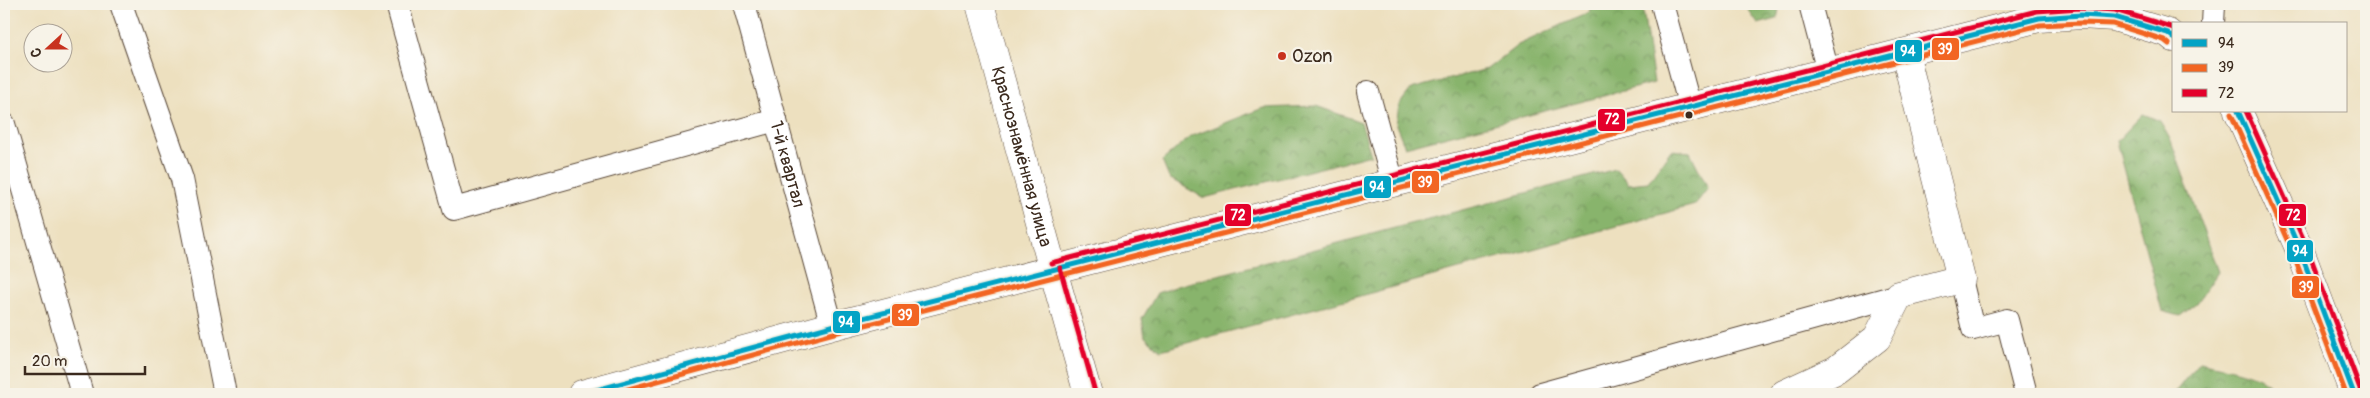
<svg xmlns="http://www.w3.org/2000/svg" width="2370" height="398" viewBox="0 0 2370 398" font-family="Pangolin,sans-serif">
	<defs>
		<pattern id="forest-crowns" width="20" height="18" patternUnits="userSpaceOnUse" patternTransform="scale(1.25)"><rect width="20" height="18" fill="#88b46c"/><path d="M2 6a3 3 0 1 1 6 0M12 15a3 3 0 1 1 6 0" fill="none" stroke="#709358"/></pattern>
	</defs>
	<rect width="100%" height="100%" fill="#f7f3e8"/>
	<filter id="ink" filterUnits="userSpaceOnUse"><feTurbulence type="fractalNoise" baseFrequency=".02" numOctaves="2"/><feDisplacementMap in="SourceGraphic" scale="10" xChannelSelector="R" yChannelSelector="G"/><feConvolveMatrix kernelMatrix="1 2 1 2 8 2 1 2 1" color-interpolation-filters="sRGB"/></filter>
	<filter id="wash" filterUnits="userSpaceOnUse"><feTurbulence type="fractalNoise" baseFrequency=".0096" numOctaves="4" result="noise"/><feDisplacementMap in="SourceGraphic" scale="20" xChannelSelector="R" yChannelSelector="G"/><feGaussianBlur stdDeviation="1.12" result="paint"/><feColorMatrix in="noise" values="0 0 0 0 0 0 0 0 0 0 0 0 0 0 0 0 0 1.4 0 .05"/><feComposite in="paint" operator="in"/></filter>
	<g filter="url(#wash)">
		<rect width="100%" height="100%" fill="#ede0bf"/>
		<path fill="url(#forest-crowns)" stroke="#626f45" d="M1589,4H1642L1654,83L1405,147L1396,125L1399,105L1411,89L1487,69L1518,45L1590,12Z
			M1744,4H1780L1777,19L1758,24Z
			M1890,4H1924L1909,11Z
			M1316,106L1361,122L1371,155L1204,198L1169,178L1162,161L1190,137L1263,108Z
			M2143,114L2160,121L2170,138L2218,272L2197,303L2180,316L2162,311L2117,141Z
			M1671,150L1690,152L1708,188L1695,205L1161,350L1145,337L1142,319L1157,293L1177,286L1616,169L1629,184L1648,182Z
			M2199,362C2220,367 2268,372 2276,394H2175L2176,391Z"/>
	</g>
	<g filter="url(#ink)">
		<g fill="none" stroke-linecap="round" stroke-linejoin="round">
			<g stroke="#564536" stroke-width="24">
				<g id="lane">
					<path d="M121,4L182,179L225,394"/>
					<path d="M397,4L454,209L776,120"/>
					<path id="s1" d="M744,4L832,326"/>
					<path d="M1662,4L1690,107"/>
					<path d="M1810,4L1828,72"/>
					<path d="M2213,24L2214,4"/>
					<path d="M1368,92L1393,183"/>
					<path d="M4,124L82,394"/>
					<path d="M1961,279L1973,329L2007,320L2026,394"/>
					<path d="M1540,394L1899,295"/>
				</g>
			</g>
			<g stroke="#564536" stroke-width="29">
				<g id="street">
					<path id="s2" d="M980,4L1053,270"/>
					<path d="M1784,394L1836,370L1877,338L1899,295L1961,279L1905,53"/>
				</g>
			</g>
			<g stroke="#564536" stroke-width="29">
				<path id="secondary" d="M2238,111L2299,248L2354,394
					M1053,270L1088,394
					M582,394L832,326L2039,18L2081,15L2114,17L2168,33L2174,38"/>
			</g>
			<use href="#lane" stroke="#fff" stroke-width="22"/>
			<use href="#street" stroke="#fff" stroke-width="28"/>
			<use href="#secondary" stroke="#fff" stroke-width="28"/>
			<g stroke="#f7f3e8" stroke-width="9">
				<path id="bus-1" d="M2238,111L2299,248L2354,394
					M582,394L832,326L2039,18L2081,15L2114,17L2168,33L2174,38"/>
			</g>
			<g stroke="#f7f3e8" stroke-width="9">
				<path id="bus-2" d="M2231,114L2292,251L2346,394
					M610,394L834,333L2040,25L2081,23L2113,24L2164,40L2169,44"/>
			</g>
			<g stroke="#f7f3e8" stroke-width="9">
				<path id="bus-3" d="M2246,111L2306,245L2361,391
					M1051,263L2037,11L2080,8L2115,10L2174,28
					M1060,268L1095,392"/>
			</g>
			<use href="#bus-1" stroke="#03a3c5" stroke-width="5"/>
			<use href="#bus-2" stroke="#f26522" stroke-width="5"/>
			<use href="#bus-3" stroke="#e4002b" stroke-width="5"/>
		</g>
	</g>
	<circle fill="#c8321e" stroke="#f7f3e8" stroke-width="2" cx="1282" cy="56" r="5"/>
	<circle fill="#3b2a1e" stroke="#f7f3e8" stroke-width="2" cx="1689" cy="115" r="4.5"/>
	<g text-anchor="middle" dominant-baseline="central" stroke-width="4.5" stroke-linejoin="round" paint-order="stroke">
		<g font-size="18" fill="#3b2a1e" stroke="#f7f3e8" text-anchor="start">
			<text x="1292" y="56">Ozon</text>
		</g>
		<g font-size="18" fill="#3b2a1e" stroke="#f7f3e8">
			<text stroke="none"><textPath href="#s2" startOffset="158">Краснознамённая улица</textPath></text>
			<text stroke="none"><textPath href="#s1" startOffset="166">1-й квартал</textPath></text>
		</g>
	</g>
	<g stroke="#f7f3e8" stroke-width="2">
		<rect x="1931" y="37" width="29" height="24" rx="5" fill="#f26522"/>
		<rect x="1894" y="39" width="29" height="24" rx="5" fill="#03a3c5"/>
		<rect x="1597" y="108" width="29" height="24" rx="5" fill="#e4002b"/>
		<rect x="1411" y="170" width="29" height="24" rx="5" fill="#f26522"/>
		<rect x="1363" y="175" width="29" height="24" rx="5" fill="#03a3c5"/>
		<rect x="2278" y="203" width="29" height="24" rx="5" fill="#e4002b"/>
		<rect x="1224" y="203" width="28" height="24" rx="5" fill="#e4002b"/>
		<rect x="2286" y="239" width="28" height="24" rx="5" fill="#03a3c5"/>
		<rect x="2291" y="275" width="29" height="24" rx="5" fill="#f26522"/>
		<rect x="891" y="303" width="29" height="24" rx="5" fill="#f26522"/>
		<rect x="832" y="310" width="29" height="24" rx="5" fill="#03a3c5"/>
	</g>
	<g font-size="14" text-anchor="middle" font-weight="bold" fill="#fff">
		<text x="1945" y="54">39</text>
		<text x="1908" y="56">94</text>
		<text x="1612" y="124">72</text>
		<text x="1425" y="187">39</text>
		<text x="1377" y="192">94</text>
		<text x="2293" y="220">72</text>
		<text x="1238" y="220">72</text>
		<text x="2300" y="256">94</text>
		<text x="2306" y="292">39</text>
		<text x="905" y="320">39</text>
		<text x="846" y="327">94</text>
	</g>
	<rect width="2370" height="398" fill="none" stroke="#f7f3e8" stroke-width="20"/>
	<rect x="2172" y="22" width="175" height="90" fill="#f7f3e8" stroke="#aca397"/>
	<rect x="2182" y="39" width="25" height="8" fill="#03a3c5" stroke="#aca397"/>
	<text x="2218" y="48" font-size="15" fill="#3b2a1e">94</text>
	<rect x="2182" y="64" width="25" height="8" fill="#f26522" stroke="#aca397"/>
	<text x="2218" y="72" font-size="15" fill="#3b2a1e">39</text>
	<rect x="2182" y="89" width="25" height="8" fill="#e4002b" stroke="#aca397"/>
	<text x="2218" y="98" font-size="15" fill="#3b2a1e">72</text>
	<g transform="translate(48 48) rotate(249)"><circle r="24" fill="#f7f3e8" stroke="#aca397"/>
	<path d="M0-4L9 19L0 12L-9 19Z" fill="#c8321e"/>
	<text y="-8" font-size="14" font-weight="bold" text-anchor="middle" fill="#3b2a1e">С</text>
	</g>
	<path d="M25 366v8h120v-8" fill="none" stroke="#3b2a1e" stroke-width="2.5"/>
	<text x="32" y="366" font-size="15" fill="#3b2a1e" stroke="#f7f3e8" stroke-width="4" paint-order="stroke">20 m</text>
</svg>
